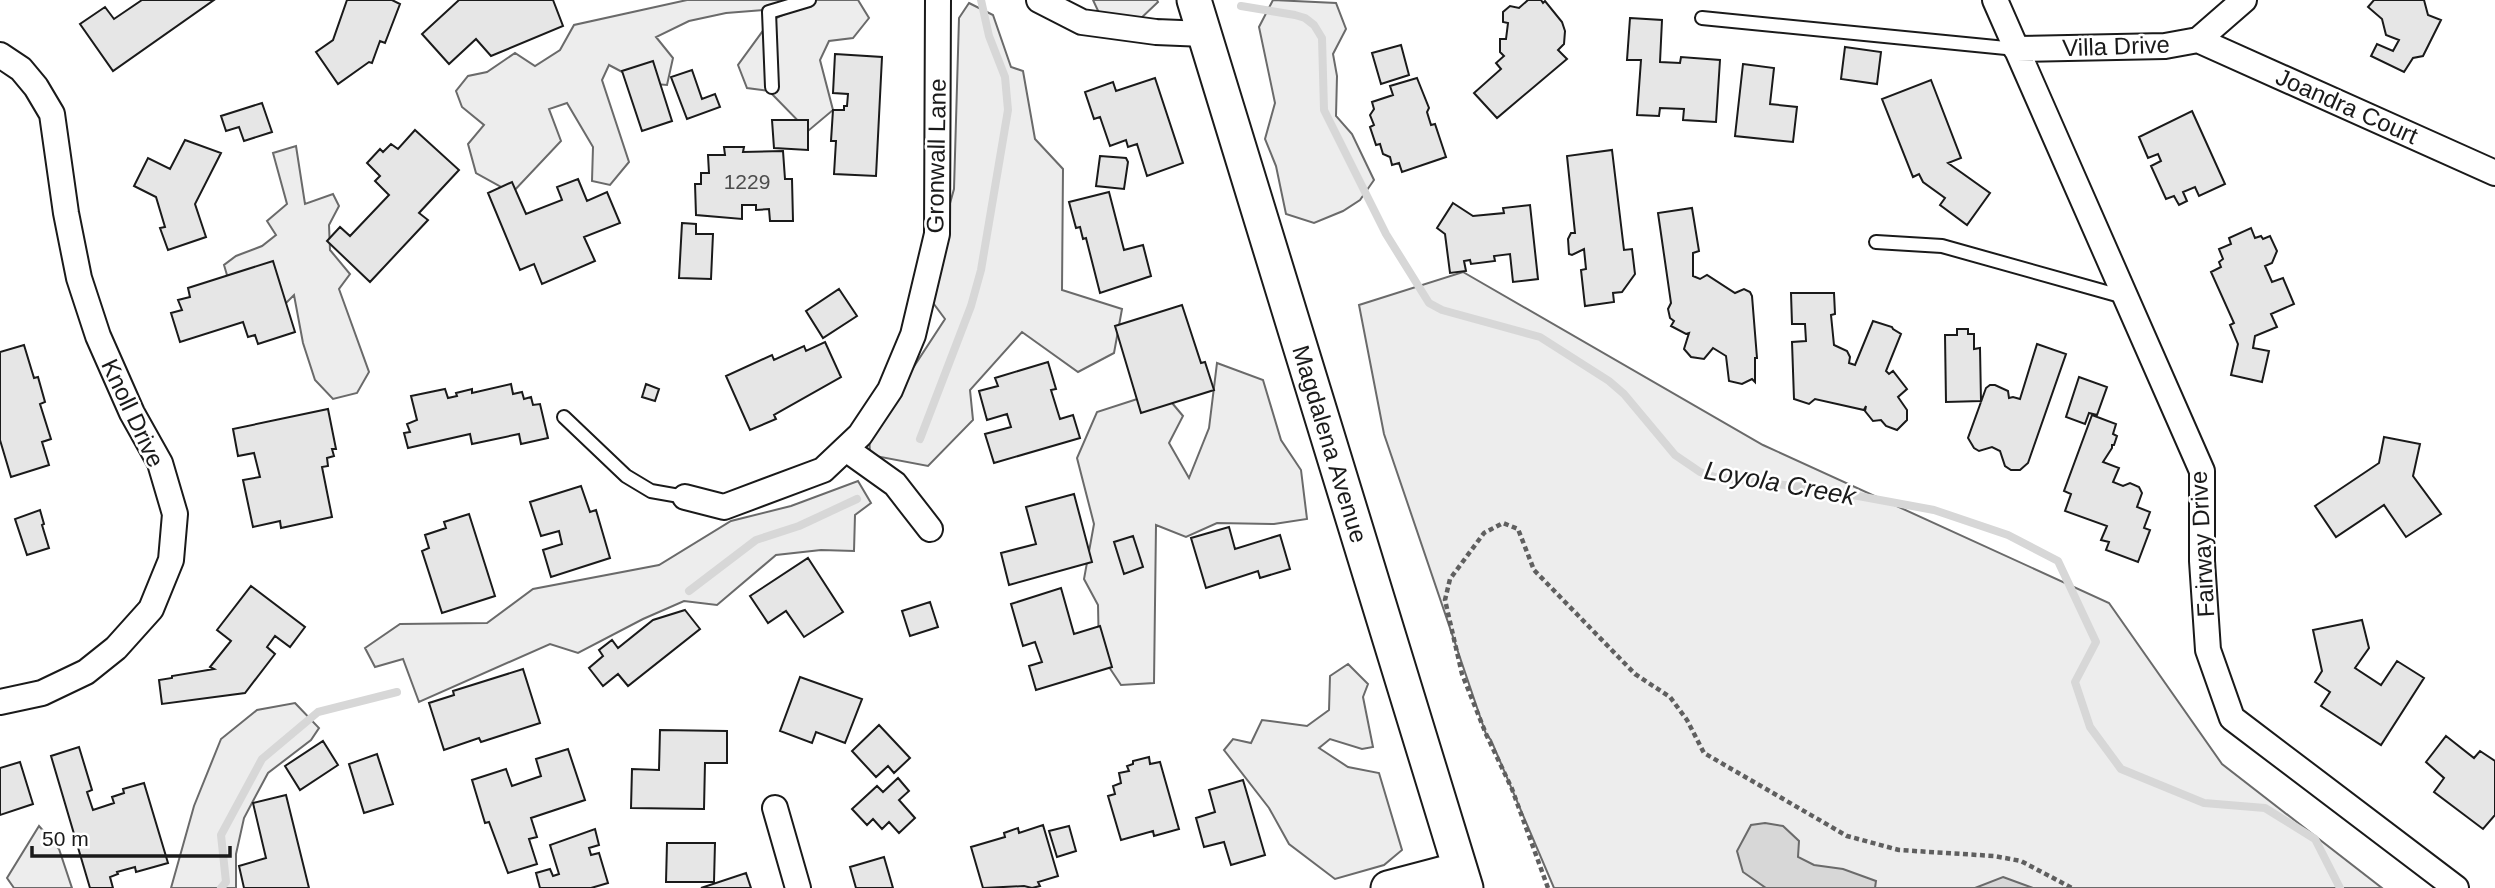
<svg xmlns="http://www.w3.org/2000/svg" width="2495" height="888" viewBox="0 0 2495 888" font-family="Helvetica,sans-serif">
	<rect width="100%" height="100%" fill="#fff"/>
	<path fill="#ededed" stroke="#6a6a6a" stroke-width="2" d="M687,0H783L764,10L726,13L689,21L656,37L673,58L667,85L643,83L609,65L602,80L629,162L610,185L592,181L593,147L567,103L549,109L561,141L512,193L476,173L468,144L484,125L462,107L456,91L468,76L487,72L515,53L535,66L560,50L574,25Z
		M814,0H858L869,18L853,38L829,41L820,60L833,110L808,131L769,91L747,88L738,65L770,21Z
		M1093,0H1157L1158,2L1137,22L1100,15Z
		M1273,0L1336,3L1346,29L1333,54L1337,76L1336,116L1352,134L1374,180L1360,200L1343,211L1314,223L1286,214L1276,166L1265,139L1275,103L1259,27Z
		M969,3L993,15L1011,67L1023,71L1035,139L1063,169L1062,290L1122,309L1114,353L1078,372L1022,332L970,390L973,420L928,466L870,455L868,407L909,374L945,319L925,292L954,189L959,18Z
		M296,146L305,204L333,194L339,206L329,225L330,250L350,274L339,289L369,372L357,393L333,399L315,380L303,343L294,295L279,310L232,292L224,265L236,256L262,246L276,235L267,221L287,204L273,153Z
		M1463,272L1763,445L2109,603L2222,764L2382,888H1554L1491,740L1486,734L1384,434L1359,305Z
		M1217,363L1263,380L1281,440L1301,470L1307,519L1274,524L1217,523L1186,537L1156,525L1154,683L1121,685L1099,652L1098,605L1084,579L1094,524L1077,458L1097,412L1162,391L1183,416L1169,443L1189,478L1209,428Z
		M858,481L871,503L855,515L854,551L821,550L776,555L717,605L684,601L643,619L578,653L550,644L419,702L403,659L375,667L365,648L400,624L487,623L533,589L659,565L731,521L791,506Z
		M1348,664L1368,684L1363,697L1373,747L1362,749L1330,739L1319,748L1348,767L1379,773L1402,850L1384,865L1335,879L1289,844L1269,808L1224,750L1233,739L1251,743L1262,720L1307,726L1329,710L1330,676Z
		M295,703L319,728L311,740L268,773L244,818L236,854V888H171L194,806L221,739L257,710Z
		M39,826L59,849L72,888H14L7,878Z"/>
	<path fill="#d7d7d7" stroke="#6a6a6a" stroke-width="2" d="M1765,823L1783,826L1799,841L1798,857L1814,865L1843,869L1876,881L1875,888H1766L1743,872L1737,851L1751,825Z
		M2003,877L2033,888H1975Z"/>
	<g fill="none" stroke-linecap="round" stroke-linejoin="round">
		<path stroke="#d7d7d7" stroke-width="8" d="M1241,6L1295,15L1305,18L1314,25L1322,38L1324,110L1386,234L1429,303L1442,310L1540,337L1609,381L1624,394L1675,455L1700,472L1715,477L1820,489L1934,510L2008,535L2058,561L2096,642L2075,682L2090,727L2121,769L2204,803L2265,808L2315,839L2340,888
			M920,439L971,306L981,270L1008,110L1005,77L989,36L981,0
			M689,591L756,540L799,526L857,499
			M221,888L226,882L221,835L262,759L318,712L397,692"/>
	</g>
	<path fill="#e6e6e6" stroke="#1a1a1a" stroke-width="2" d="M142,0H214L113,71L80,24L105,7L114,19Z
		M347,0H392L400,4L385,43L380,41L372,63L369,62L338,84L316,52L333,40Z
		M459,0H553L563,26L491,56L476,39L449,64L422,34Z
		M1528,0H1541L1543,3L1545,1L1562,22L1565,31L1564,44L1558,50L1567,59L1497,118L1474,93L1501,69L1496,63L1504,56L1500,52V39H1506L1508,23L1503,22V12L1510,6L1519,8Z
		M2374,0H2424L2428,15L2441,20L2423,56L2413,58L2404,72L2371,56L2377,44L2393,51L2399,40L2386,35L2382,19L2368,7Z
		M1630,18L1662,20L1660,62L1680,63L1681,57L1720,60L1716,122L1683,120L1684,109L1660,108L1659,116L1637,115L1641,60H1627Z
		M1401,45L1409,75L1381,84L1372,53Z
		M1845,47L1881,52L1877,84L1841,79Z
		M835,54L882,57L876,176L834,174L836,141H831L833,110H844V106H847L848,94L833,93Z
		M653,61L672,121L642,131L622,71Z
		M1743,64L1774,68L1770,104L1797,107L1793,142L1735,136Z
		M692,70L702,99L715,94L720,107L687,119L671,77Z
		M1155,78L1183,163L1147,176L1137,144L1128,147L1126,140L1110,146L1100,117L1094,119L1085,92L1113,82L1116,91Z
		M1417,78L1429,108L1427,112L1431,125L1435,124L1446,157L1402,172L1399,163L1392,165L1390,157L1383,154L1380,144L1376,145L1370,127L1374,125L1370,115L1374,109L1372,102L1393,95L1390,86Z
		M1931,80L1961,158L1948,163L1990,193L1967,225L1940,205L1945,198L1923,182L1919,174L1913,177L1882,99Z
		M262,103L272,132L244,141L239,127L226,131L221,116Z
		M2192,111L2225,184L2199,196L2195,187L2183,192L2187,201L2179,205L2174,196L2166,199L2151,166L2161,161L2158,154L2148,158L2139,137Z
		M772,120H808V150L774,148Z
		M415,130L459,170L419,213L428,220L370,282L327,241L340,227L350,236L389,195L375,181L380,176L367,163L380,149L383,152L391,144L398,149Z
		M185,140L221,153L195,204L206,237L168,250L160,228L165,227L156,197L134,186L148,158L170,169Z
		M724,147H744L743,152L783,151L785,179H792L793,221H770L769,209L756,210V205H742V219L696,215L695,184H701V173H709L708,155H725Z
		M1612,150L1624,250L1632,249L1635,274L1622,292L1613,293L1614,302L1585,306L1581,270L1586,269L1584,249L1572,255L1569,254L1568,239L1571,233H1575L1567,156Z
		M1100,156L1126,158L1128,162L1124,189L1096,186Z
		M578,179L587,201L607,192L620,223L584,237L595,261L542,284L534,264L520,270L488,193L512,182L526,214L562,200L557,187Z
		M1109,192L1124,250L1143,245L1151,276L1100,293L1086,238L1083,239L1080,227L1076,228L1069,202Z
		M1453,203L1473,216L1504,213L1503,208L1530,205L1538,279L1513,282L1510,254L1494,256L1495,261L1471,264L1470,260L1464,261L1466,271L1450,273L1445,234L1437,228Z
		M1692,208L1699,251L1693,253V276L1700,279L1707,275L1735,293L1744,289L1750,292L1752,296L1757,358H1755V382L1752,379L1742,384L1729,381L1726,356L1713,348L1704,359L1691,357L1684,349L1689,333L1686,334L1671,326L1674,321L1670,318L1668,309L1671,303L1658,213Z
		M682,223L696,224V234H713L711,279L679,278Z
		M2251,228L2255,238L2261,236L2263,239L2270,236L2277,251L2272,263L2265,266L2272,282L2283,278L2294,304L2271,314L2277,327L2255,336L2253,348L2269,351L2262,382L2231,375L2238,344L2230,325L2234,323L2211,272L2221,267L2219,262L2223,259L2219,249L2231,244L2229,238Z
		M273,261L295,332L258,344L255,335L248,337L243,322L180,342L171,313L182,310L178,300L190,297L188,288Z
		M839,289L857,316L823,338L806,311Z
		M1791,293H1834L1835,314L1831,315L1834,345L1847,351L1850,357L1849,363L1855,365L1873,321L1892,327L1893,329L1901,334L1886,371L1889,374L1893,371L1907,389L1898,397L1907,410V420L1897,430L1886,426L1881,420L1873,421L1865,411L1866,406L1864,410L1815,399L1809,404L1794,399L1792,342L1806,341L1805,324H1792Z
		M1182,305L1201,363L1205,362L1214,390L1141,413L1115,326Z
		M1957,329H1968V334H1974V349L1980,348L1981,401L1946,402L1945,335H1957Z
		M825,342L841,377L774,415L776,419L750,430L726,376L772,355L774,360L804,346L806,351Z
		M2037,344L2066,354L2028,463L2020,470H2011L2005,466L2000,451L1992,447L1979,451L1974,448L1968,438L1986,388L1990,385H1995L2008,391L2009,398L2013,397L2020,399Z
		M24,345L34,378L38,377L45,402L40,404L51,439L42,442L49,465L11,477L0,440V352Z
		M1048,362L1056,389L1051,390L1060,419L1073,415L1080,438L994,463L985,434L1011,427L1007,414L987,420L979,391L998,386L995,378Z
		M2079,377L2107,387L2097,415L2089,413L2085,424L2066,417Z
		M511,384L513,394L522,392L524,399L531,397L533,405L540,404L548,438L521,444L519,434L472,444L470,434L408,448L404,433L410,432L407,424L417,420L411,396L445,389L448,398L457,396L456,393L472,389V393Z
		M646,384L659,389L655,401L642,397Z
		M328,409L336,449H332L334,456L327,458L328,466L322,467L332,517L281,528L280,521L253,527L243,480L260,477L254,453L238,456L233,429Z
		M2092,415L2116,424L2113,434L2117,436L2114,445H2112V448L2103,462L2119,468L2113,482L2123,486L2130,483L2139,487L2142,493L2137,507L2150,512L2144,528L2150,530L2138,562L2106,550L2109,542L2101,540L2107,526L2065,511L2071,494L2064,491Z
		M2384,437L2420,444L2413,476L2441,514L2406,537L2384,505L2336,537L2315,506L2379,463Z
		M581,486L590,512L596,510L610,558L551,577L543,550L562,544L559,531L541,536L530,502Z
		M1074,494L1092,562L1009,585L1001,553L1036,544L1026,507Z
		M40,510L44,524L42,525L49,548L27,555L15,519Z
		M469,514L495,596L442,613L422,551L429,548L425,535L446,528L444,522Z
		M1229,527L1235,549L1280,535L1290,569L1260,578L1258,571L1206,588L1191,538Z
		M1133,536L1143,567L1124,574L1114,542Z
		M808,558L843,612L804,637L786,611L768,623L750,596Z
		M251,586L305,627L290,647L275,636L267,647L275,654L245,693L162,704L159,680L172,678V676L214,669L210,667L231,641L217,630Z
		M1061,588L1074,634L1100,626L1112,667L1036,690L1029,666L1042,662L1035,642L1023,646L1011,604Z
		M930,602L938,627L910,636L902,611Z
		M685,610L700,629L628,686L618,674L603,686L589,668L603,656L599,650L612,640L618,648L653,620Z
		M2362,620L2369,648L2355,668L2381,685L2397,661L2424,678L2381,745L2321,706L2330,692L2315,682L2322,671L2313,630Z
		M523,669L540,723L481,742L479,738L444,750L429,703L454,695L453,691Z
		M800,677L862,699L845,743L816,732L812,743L780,731Z
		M879,725L910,758L894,773L888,766L876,777L852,751Z
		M660,730L727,731V763H705L704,809L631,808L632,769L659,770Z
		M2446,736L2474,758L2480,751L2495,761V815L2483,829L2434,792L2444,778L2426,762Z
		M323,741L338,765L300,790L285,766Z
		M79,747L92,790L87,792L93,810L114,803L112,797L124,793L123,789L144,783L168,863L136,872L135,867L117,872L118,874L110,877L113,888H90L51,756Z
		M568,749L585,800L531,818L537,837L529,839L537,864L508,873L489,822L485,823L472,780L506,769L512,786L541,776L536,759Z
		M377,754L393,804L364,813L349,764Z
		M1149,757L1150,764L1160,762L1179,829L1154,836L1153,831L1121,840L1108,796L1115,794L1113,786L1121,783L1119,773L1129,771L1127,766L1133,764V761Z
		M20,762L33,804L0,815V768Z
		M898,778L909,791L899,800L915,818L899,833L889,822L882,829L873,819L867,825L852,809L877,786L883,792Z
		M1243,780L1265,855L1231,865L1224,842L1204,847L1196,818L1215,812L1209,790Z
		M286,795L309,888H244L239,866L266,858L253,803Z
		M1043,825L1058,876L1038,882L1040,886L1032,888L1024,886L983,888L971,847L1005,837L1004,833L1018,828L1019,833Z
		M1069,826L1076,851L1057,857L1049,831Z
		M595,829L599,845L589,848L591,855L599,853L608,883L591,888H540L536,873L550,869L553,876L559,874L550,845Z
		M667,843H715L714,882H666Z
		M884,857L893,888H856L850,867Z
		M746,873L751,888H701Z"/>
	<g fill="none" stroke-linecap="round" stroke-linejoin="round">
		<g stroke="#1a1a1a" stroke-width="16">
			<path id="lane" d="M1702,18L2016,49
				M772,87L769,12L809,0
				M1876,242L1942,246L2124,297
				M564,417L626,476L651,491L685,497"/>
		</g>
		<g stroke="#1a1a1a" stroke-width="28">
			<path id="street" d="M1039,0L1082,22L1156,32L1205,34
				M1995,0L2202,471V561L2208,650L2232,718L2456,888
				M2198,40L2495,173
				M2016,49L2165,46L2198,40L2244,0
				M0,55L21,69L36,87L52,114L66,213L79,278L98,336L132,413L160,463L175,514L171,560L151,609L116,648L86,672L42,693L0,702
				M846,449L895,484L930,529
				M685,497L724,507L823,470L860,435L890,390L913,335L937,234L938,0
				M775,808L798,888"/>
		</g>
		<g stroke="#1a1a1a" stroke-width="37">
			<path id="secondary" d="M1194,0L1466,888
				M1388,888L1460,869"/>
		</g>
		<path stroke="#5f5f5f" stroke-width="4.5" stroke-dasharray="5 3.5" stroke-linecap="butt" d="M1548,888L1512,789L1486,734L1462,674L1445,600L1450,579L1484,533L1503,523L1518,529L1534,570L1635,674L1670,697L1687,720L1704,753L1847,836L1899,850L1994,856L2021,861L2072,888"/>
		<use href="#lane" stroke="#fff" stroke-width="12"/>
		<use href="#street" stroke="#fff" stroke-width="24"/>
		<use href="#secondary" stroke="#fff" stroke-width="33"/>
	</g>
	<g text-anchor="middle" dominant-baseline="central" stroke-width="5" stroke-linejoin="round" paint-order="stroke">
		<g font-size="21" fill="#4d4d4d">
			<text x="747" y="181">1229</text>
		</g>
		<g font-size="24" fill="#1a1a1a" stroke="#fff">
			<text transform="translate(2116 46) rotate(-2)">Villa Drive</text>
			<text transform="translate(2347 106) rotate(24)">Joandra Court</text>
			<text transform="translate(936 156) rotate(-89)">Gronwall Lane</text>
			<text transform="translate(133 413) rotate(65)">Knoll Drive</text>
			<text transform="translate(1330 444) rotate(73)">Magdalena Avenue</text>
			<text transform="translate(2202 544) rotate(-93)">Fairway Drive</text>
		</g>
		<g font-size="26" font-style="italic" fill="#1a1a1a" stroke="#fff">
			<text transform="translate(1780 483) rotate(10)">Loyola Creek</text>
		</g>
	</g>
	<path d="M32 846v10h198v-10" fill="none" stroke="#1a1a1a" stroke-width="3.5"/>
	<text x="42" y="846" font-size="21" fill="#1a1a1a" stroke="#ffffff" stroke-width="5" paint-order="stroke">50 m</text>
</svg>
